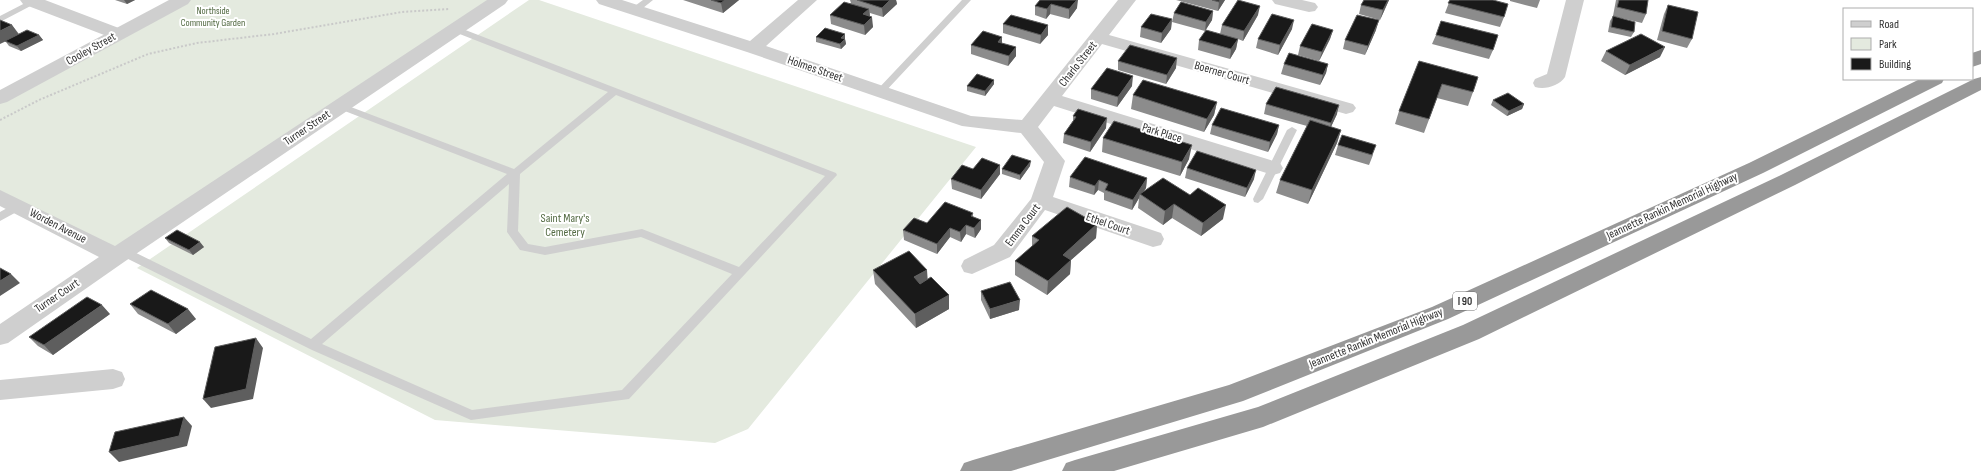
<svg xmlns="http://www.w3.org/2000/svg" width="1981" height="471" viewBox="0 0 1981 471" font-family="'Sofia Sans Condensed',sans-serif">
	<rect width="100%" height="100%" fill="#fff"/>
	<path fill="#e4eadf" d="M182,0H499L116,256L0,197V98Z
		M529,0H539L976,147L748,429L715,443L435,420L137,268Z"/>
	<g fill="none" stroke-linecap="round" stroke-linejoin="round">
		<path stroke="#c9c9c9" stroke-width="2" stroke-dasharray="2 2" stroke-linecap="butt" d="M0,120L39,100L148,54L197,43L274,34L402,12L449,9"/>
		<path fill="#cfcfcf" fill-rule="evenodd" d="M31,0H42L0,22V16Z
			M643,0H653L638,12H632V8Z
			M962,0H971L883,94H877L875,92L877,90Z
			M455,26L836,173L837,175L629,399L471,420L312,350L118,254L116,251L118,248H126L311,339L507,174L337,108L335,106L337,104H343L514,169L608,92L452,31L451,29ZM616,95L825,176L739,267L642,229L545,247L528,244L518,231L520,174ZM509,184L507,232L520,250L545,255L641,237L732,274L622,390L472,410L322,344Z
			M1292,127L1297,130L1263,199L1258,203L1254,202L1253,199L1287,130Z
			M18,202L23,206L22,209L0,221V212Z"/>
		<path fill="#cfcfcf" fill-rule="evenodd" d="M20,0H45L124,30L127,34L124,38L118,39L112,38L23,4Z
			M487,0H508L505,4L124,262L8,343L0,345V324L99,257L0,206V190L115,246Z
			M596,0H622L750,41L798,0H817L766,46L971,116L1022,120L1118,0H1136L1109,35L1353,104L1356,108L1353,112L1346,114L1102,44L1062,96L1280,163L1283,168L1280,173L1273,175L1054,106L1038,127L1065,161L1053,197L1161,233L1164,239L1161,245L1153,247L1045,210L1010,257L972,274L964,272L961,266L964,260L994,245L1031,199L1044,162L1021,133L962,126L747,52L599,4Z
			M1272,0H1302L1315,3L1318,7L1315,11L1309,12L1275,4Z
			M1566,0H1584L1565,77C1559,86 1545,90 1535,87L1533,83L1535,79L1547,74Z
			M113,369L122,372L125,379L122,386L113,389L0,400V380Z"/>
		<path fill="#cfcfcf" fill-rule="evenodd" d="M169,0H191L188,4L7,102L0,104V90Z"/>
		<path fill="#999" fill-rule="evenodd" d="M1981,50V64L1972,67V53Z
			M1981,77V90L1795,185L1479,339L1263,427L1114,471H1062L1066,463L1075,460L1258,407L1463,325L1781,175L1974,79Z
			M1920,79H1944L1942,83L1763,173L1448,319L1243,401L1011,471H960L964,463L973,460L1229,385L1432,307L1749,163Z"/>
	</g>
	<path fill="#8c8c8c" d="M115,0H135L127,4Z
		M683,0H739L723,13Z
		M850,0H896L897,4L883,17L870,13V16L873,27L865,35L831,24L830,15L851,3Z
		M1040,0L1077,8L1069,19L1050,14L1046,19L1035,15V6Z
		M1176,0H1225L1218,11Z
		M1389,0L1380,20L1359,14L1361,5Z
		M1450,0L1504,17L1500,27L1445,13Z
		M1510,0H1540L1537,8L1510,1Z
		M1616,0H1648L1646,14L1642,23L1613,16Z
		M1668,5L1692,39L1687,48L1657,40L1664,14Z
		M1213,11L1212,20L1205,31L1172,22L1174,13Z
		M1258,15L1243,41L1238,39L1236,49L1230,59L1198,50L1199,40L1220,34L1222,25Z
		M1613,16L1634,32L1631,37L1608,32L1610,21Z
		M1172,19L1171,29L1161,43L1140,37L1141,27Z
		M1003,24L1048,35L1040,44L1003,33Z
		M12,25L19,34L39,35L43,40L21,51L9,46L6,42Z
		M1292,29L1278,55L1256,48L1258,39Z
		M1333,30L1330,39L1319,61L1298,55L1300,46Z
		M1376,30L1365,55L1343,49L1345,40Z
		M1436,35L1493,50L1489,59L1432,44Z
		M816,37L845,39L846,44L841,49L816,42Z
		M971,45L1016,47V56L1008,66L971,54Z
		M1606,51L1660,57L1625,75L1601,61Z
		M1118,61L1176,68L1166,84L1118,70Z
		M1419,61L1473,92L1468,106L1437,98L1424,133L1395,124L1399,111Z
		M1284,64H1328L1326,73L1320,85L1281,74Z
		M994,80V84L985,96L967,91V86Z
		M1132,86L1117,107L1091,99V89Z
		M1133,95L1217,102L1214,115L1204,132L1131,109Z
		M1493,100L1524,104L1522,109L1507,116L1491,105Z
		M1266,104L1337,114L1331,127L1341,130L1337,143L1308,204L1276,193L1280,180L1307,126L1264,114Z
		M1073,116L1106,128L1090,152L1063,143L1064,134L1073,121Z
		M1212,125H1279L1277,134L1268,152L1210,134Z
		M1103,138L1189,159L1180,176L1102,152Z
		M1338,145L1373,155L1369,165L1335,155Z
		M1000,165V174L981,199L952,189L951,179L973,169Z
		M1030,166L1020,180L1002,174V169Z
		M1187,168L1254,179L1245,197L1185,178Z
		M1070,177L1147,178L1146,188L1143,192L1223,219L1201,236L1172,218L1163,225L1138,208L1139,198L1132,210L1104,200V193L1098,190L1094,195L1069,187Z
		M973,213V217L981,220V229L975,238L966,234L961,242L950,237L937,254L904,240L903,230L927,223Z
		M1097,224L1096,238L1071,260L1070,274L1047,295L1015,275V261L1032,247V236Z
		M165,238L204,247L193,255L169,243Z
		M873,270L928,279L949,295V309L916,328L875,284Z
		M981,291L1019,310L990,319L981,300Z
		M130,304L196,319L176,334L138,314Z
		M110,314L53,355L38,346L29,337Z"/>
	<path fill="#5e5e5e" d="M124,0H135L127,4Z
		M725,0H739L723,13L721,3Z
		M890,0H896L897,4L883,17L882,8Z
		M1077,0H1078L1077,8L1069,19V9Z
		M1220,0H1225L1218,11L1219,2Z
		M1388,0H1389L1380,20L1383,10Z
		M1051,4L1050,14L1046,19L1047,9Z
		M1260,6L1258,15L1243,41L1244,31Z
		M869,9L870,18L863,14Z
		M1213,11L1212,20L1205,31L1206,22Z
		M872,17L873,27L865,35L864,25Z
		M1172,19L1171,29L1161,43L1162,33Z
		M1294,20L1292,29L1278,55L1280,45Z
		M1379,20L1376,30L1365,55L1368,46Z
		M12,25L19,35L0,44V31Z
		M1048,25V35L1040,44L1041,35Z
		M1333,30L1330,39L1319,61L1322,52Z
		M845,34V39L841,43V38Z
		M39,35L43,40L21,51L17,46Z
		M1002,37V46L998,42Z
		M845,39L846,44L841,49L840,44Z
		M1238,39L1236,49L1230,59L1231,49Z
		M1016,47V56L1008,66L1009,56Z
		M1665,47L1660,57L1625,75L1630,65Z
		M1177,58L1176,68L1166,84L1167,75Z
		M1328,64L1326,73L1320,85L1323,75Z
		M1133,76L1132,86L1117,107L1118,97Z
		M994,80V84L985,96V91Z
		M1217,102L1214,115L1204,132L1207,119Z
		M1524,104L1522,109L1507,116L1509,111Z
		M1339,105L1337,114L1328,133L1331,123Z
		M1107,118L1106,128L1090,152L1091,142Z
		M1279,125L1277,134L1268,152L1270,142Z
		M1341,130L1337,143L1308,204L1312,190Z
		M1192,145L1189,159L1180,176L1182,162Z
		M1031,161L1030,166L1020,180V175Z
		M1000,165V174L981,199V190Z
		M1256,170L1254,179L1245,197L1247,188Z
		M1147,178L1146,188L1141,195L1140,194L1139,198L1132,210L1133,200Z
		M1099,180L1098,190L1094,195L1095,186Z
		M1174,204L1172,218L1163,225L1165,211Z
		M1226,205L1223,219L1201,236L1203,223Z
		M981,220V229L975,238L974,228Z
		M1097,224L1096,238L1071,260L1070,274L1047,295L1048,281L1063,255Z
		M966,225V234L961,242L960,232Z
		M950,228V237L937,254V244Z
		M200,242L204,247L193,255L189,250Z
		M927,270L928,284L915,291L914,277Z
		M11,274L20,283L0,296V281Z
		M949,295V309L916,328L915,314Z
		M1020,300L1019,310L990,319V309Z
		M102,305L110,314L53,355L44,345Z
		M188,309L196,319L176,334L168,324Z
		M256,338L263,348L253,399L211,408L203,399Z
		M184,417L192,426L187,446L119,462L109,452Z"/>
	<path fill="#191919" stroke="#5e5e5e" d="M711,0H725L721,3Z
		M857,0H890L882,8Z
		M1040,0H1077L1069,9L1051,4L1047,9L1035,6Z
		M1212,0H1220L1219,2Z
		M1238,0L1260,6L1244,31L1222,25Z
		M1364,0H1388L1383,10L1361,5Z
		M1450,0H1493L1508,4L1504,17L1448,3Z
		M1619,0H1648L1646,14L1617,7Z
		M844,2L869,9L863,14L872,17L864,25L830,15Z
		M1181,2L1213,11L1206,22L1174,13Z
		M1668,5L1698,12L1692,39L1662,31Z
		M1151,14L1172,19L1162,33L1141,27Z
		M1272,14L1294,20L1280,45L1258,39Z
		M1011,15L1048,25L1041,35L1003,24Z
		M1357,15L1379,20L1368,46L1345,40Z
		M1613,16L1635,22L1634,32L1611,27Z
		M0,20L12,25L0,31Z
		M1441,21L1498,35L1493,50L1436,35Z
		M1312,24L1333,30L1322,52L1300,46Z
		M825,28L845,34L841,38L845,39L840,44L816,37Z
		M27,30L39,35L17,46L5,41Z
		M1206,30L1238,39L1231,49L1199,40Z
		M983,31L1002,37L998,42L1016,47L1009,56L971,45Z
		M1641,34L1665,47L1630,65L1606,51Z
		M1130,45L1177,58L1167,75L1118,61Z
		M1289,53L1328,64L1323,75L1284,64Z
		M1419,61L1478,77L1473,92L1442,84L1429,119L1399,111Z
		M1107,68L1133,76L1118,97L1091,89Z
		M977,74L994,80L985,91L967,86Z
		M1143,80L1217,102L1207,119L1133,95Z
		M1276,87L1339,105L1331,123L1266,104Z
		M1508,93L1524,104L1509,111L1493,100Z
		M1221,108L1279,125L1270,142L1212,125Z
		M1078,109L1107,118L1091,142L1064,134L1076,117L1073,116Z
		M1310,120L1341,130L1312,190L1280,180Z
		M1114,121L1192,145L1182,162L1103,138Z
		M1342,135L1376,145L1372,155L1338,145Z
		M1197,151L1256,170L1247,188L1187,168Z
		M1012,155L1031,161L1020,175L1002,169Z
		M1085,157L1147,178L1133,200L1105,190L1108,184L1099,180L1095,186L1070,177Z
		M982,158L1000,165L981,190L951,179L962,165L973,169Z
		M1163,178L1190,195L1198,188L1226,205L1203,223L1174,204L1165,211L1140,194Z
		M945,202L973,213L971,216L981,220L974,228L966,225L960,232L950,228L937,244L903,230L914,218L927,223Z
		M1067,207L1097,224L1063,255L1071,260L1048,281L1015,261L1039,240L1032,236Z
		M177,230L200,242L189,250L165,238Z
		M909,251L927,270L914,277L920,284L931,277L949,295L915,314L873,270Z
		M0,268L11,274L0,281Z
		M1010,282L1020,300L990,309L981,291Z
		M151,290L188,309L168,324L130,304Z
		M87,297L102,305L44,345L29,337Z
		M256,338L246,389L203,399L215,347Z
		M184,417L179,436L109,452L115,432Z"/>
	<g text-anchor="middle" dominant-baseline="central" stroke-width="4" stroke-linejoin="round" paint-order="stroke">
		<g font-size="10" fill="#536a43" stroke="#fff">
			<text x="213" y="11">Northside<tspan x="213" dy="12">Community Garden</tspan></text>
		</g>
		<rect fill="#fff" stroke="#707070" stroke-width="1" x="1453" y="292" width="24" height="18" rx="3"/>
		<g font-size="11" font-weight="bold" fill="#323232">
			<text x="1465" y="301">I 90</text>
		</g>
		<g font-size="12" fill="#323232" stroke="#fff">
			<text transform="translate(91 49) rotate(-29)">Cooley Street</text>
			<text transform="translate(1078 64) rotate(-52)">Charlo Street</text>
			<text transform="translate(815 69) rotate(19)">Holmes Street</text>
			<text transform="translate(1222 73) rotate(16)">Boerner Court</text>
			<text transform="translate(307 128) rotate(-34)">Turner Street</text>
			<text transform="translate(1162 133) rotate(17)">Park Place</text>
			<text transform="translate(1672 206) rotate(-25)">Jeannette Rankin Memorial Highway</text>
			<text transform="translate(1108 224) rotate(19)">Ethel Court</text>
			<text transform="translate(1023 225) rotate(-53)">Emma Court</text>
			<text transform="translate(58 226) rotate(27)">Worden Avenue</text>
			<text transform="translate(57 296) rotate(-34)">Turner Court</text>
			<text transform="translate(1376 338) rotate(-22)">Jeannette Rankin Memorial Highway</text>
		</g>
		<g font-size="12" fill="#536a43" stroke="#fff">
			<text x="565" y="218">Saint Mary's<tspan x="565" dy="14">Cemetery</tspan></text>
		</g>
	</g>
	<rect x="1843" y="8" width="130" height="72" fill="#ffffff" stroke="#adadad"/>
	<rect x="1851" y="21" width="20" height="6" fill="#cfcfcf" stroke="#adadad"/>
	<text x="1879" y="28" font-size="12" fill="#323232">Road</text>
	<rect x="1851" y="38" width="20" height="12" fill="#e4eadf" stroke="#adadad"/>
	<text x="1879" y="48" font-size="12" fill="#323232">Park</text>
	<rect x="1851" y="58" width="20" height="12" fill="#191919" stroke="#adadad"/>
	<text x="1879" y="68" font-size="12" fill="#323232">Building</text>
</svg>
